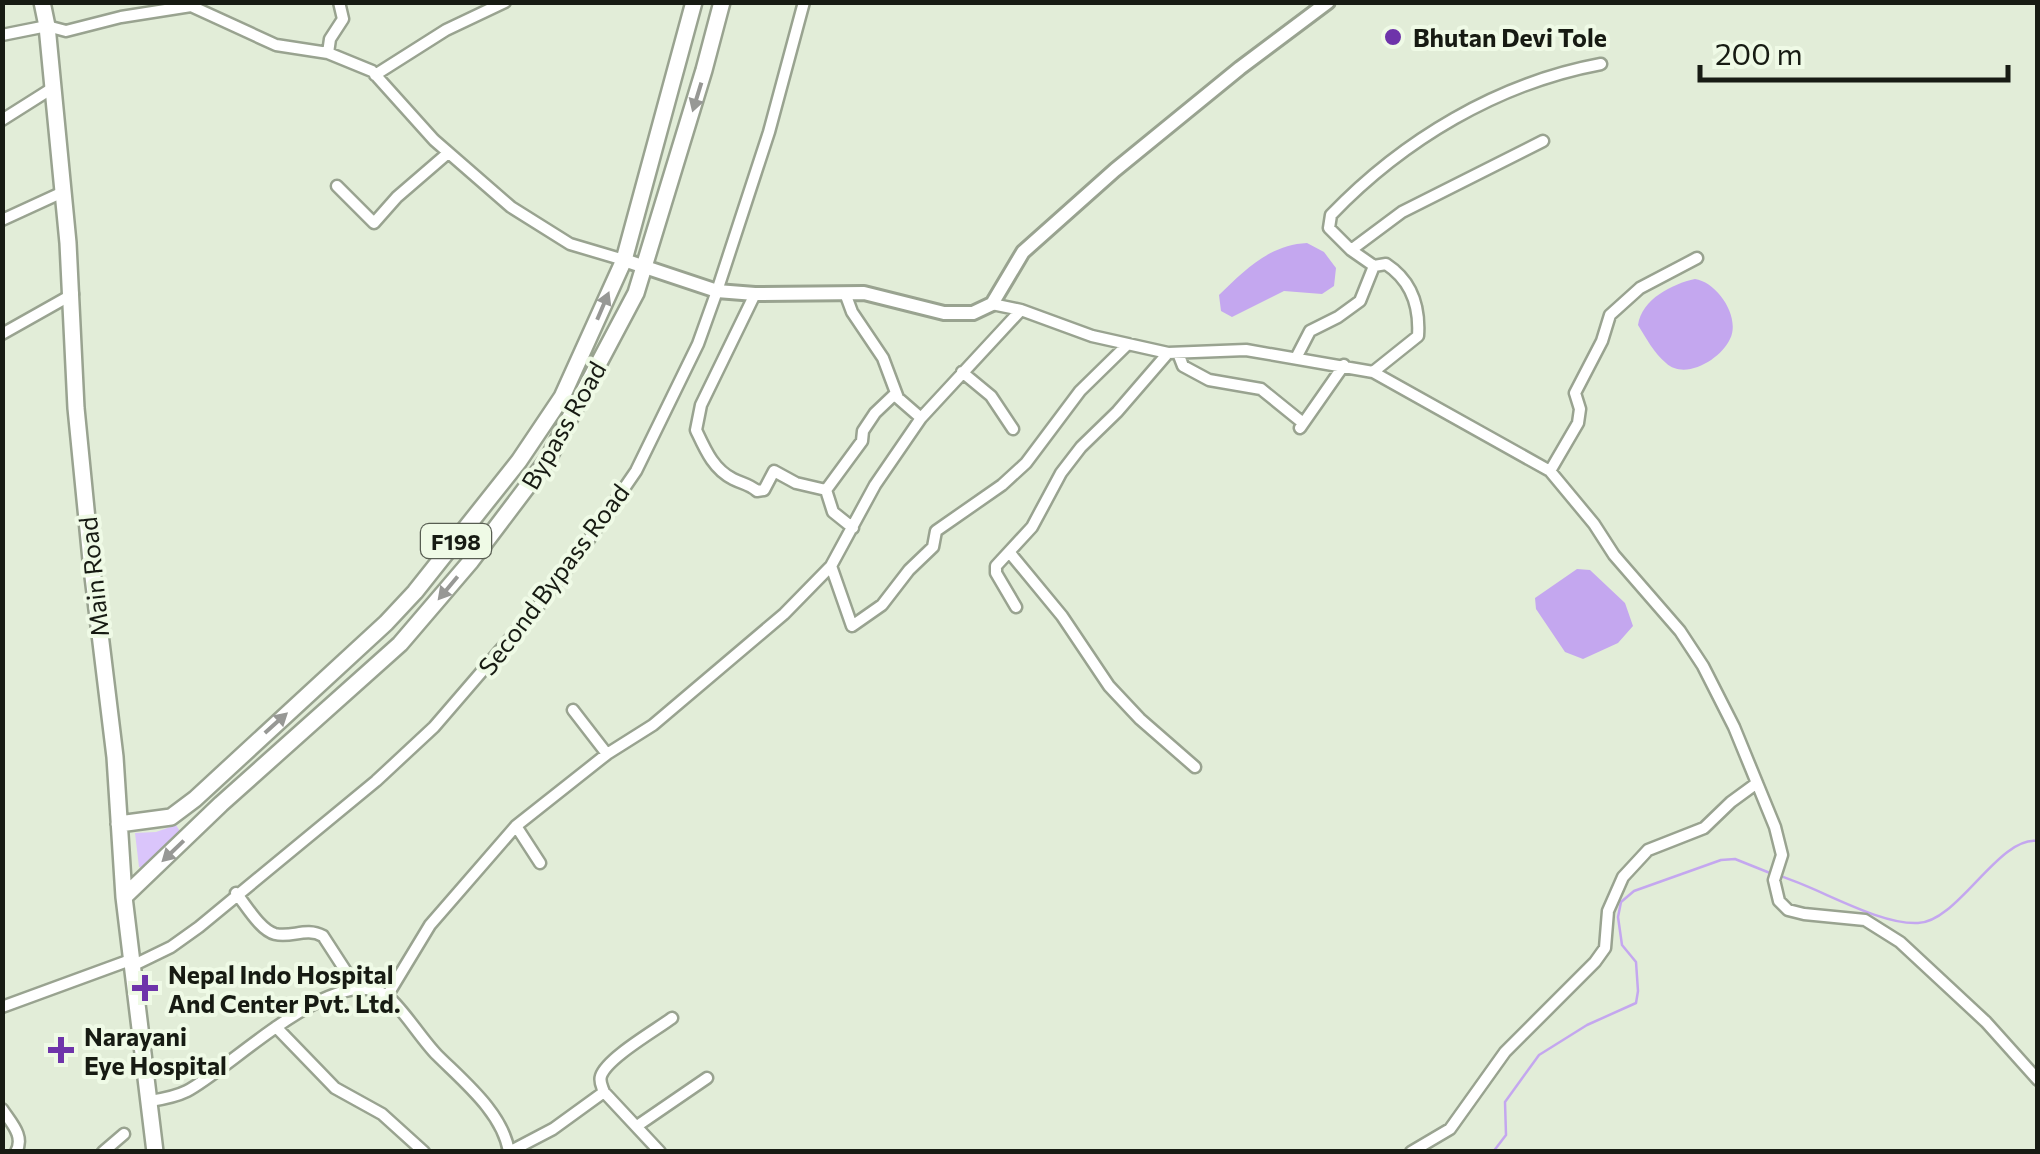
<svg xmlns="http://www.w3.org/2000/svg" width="2040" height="1154" viewBox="0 0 2040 1154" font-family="Commissioner,sans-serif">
	<rect width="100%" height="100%" fill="#e2edd8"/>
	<path fill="#dac5fb" d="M176,825L181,833L144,868L139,867L135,833L156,832Z"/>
	<path fill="#c4a7ef" d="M1307,243L1324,252L1336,268L1334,286L1322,294L1284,291L1232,317L1221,311L1219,295C1245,270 1269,245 1307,243Z
		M1695,279C1717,282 1741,317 1730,339C1721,359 1685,381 1666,363C1654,353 1646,338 1638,325C1642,299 1672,284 1695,279Z
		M1577,569L1590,570L1625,603L1633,626L1618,643L1583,659L1565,652L1536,609L1535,598Z"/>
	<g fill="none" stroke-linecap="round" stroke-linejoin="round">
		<path stroke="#c4a7ef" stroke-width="2.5" d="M1777,875C1818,887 1878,925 1918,923C1958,922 1999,835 2038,841
			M1493,1152L1506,1135L1505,1102L1539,1055L1587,1025L1636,1003L1638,991L1636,962L1622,945L1618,917L1621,902L1634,891L1721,860L1735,859L1770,873"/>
		<g stroke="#99a390" stroke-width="15">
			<path id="minor" d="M2,35L47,26L66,31L121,17L191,6L276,45L328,53L372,71L434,140L511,207L570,244L624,260
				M328,53L330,39L343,19L339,2
				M375,75L446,30L505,2
				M2,120L51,89
				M337,186L374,223L397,197L448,153
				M2,220L63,192
				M1351,250L1402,212L1543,141
				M845,293L852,312L883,358L898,398L921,418
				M755,294L701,405L696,430C705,449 713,469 733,479C743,484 749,484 757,491L764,490L774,471L796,483L826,490
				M992,304L1021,310L1092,336L1168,353L1246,350L1373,372L1550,471L1594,524L1614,555L1680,631L1703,666L1734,727L1775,827L1782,855L1774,880L1779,901L1788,910L1804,914L1865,920L1900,942L1986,1022L2038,1080
				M2,334L73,294
				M1178,353L1183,366L1209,380L1261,389L1303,423
				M1296,358L1310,331L1338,317L1360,301L1374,266
				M962,372L991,396L1013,429
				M1373,372L1418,336C1420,306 1412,281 1386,264L1374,266L1351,250L1329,228L1331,215C1403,140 1498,83 1601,64
				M1300,428L1344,365
				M1550,471L1578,423L1580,409L1575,393L1602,341L1610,315L1640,288L1697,258
				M853,528L833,512L826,490L862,441L863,431L875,413L896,393
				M1010,553L1062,616L1109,686L1140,719L1195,767
				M831,566L852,626L882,605L909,570L933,547L936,531L1002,485L1026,463L1080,391L1128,344
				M1016,607L996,573V566L1032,527L1061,473L1081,447L1117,412L1168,353
				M573,710L607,754
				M516,826L540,863
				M236,893C246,905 260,930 275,934C292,938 306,927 323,936L358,990
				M134,965L171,947L199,927L376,781L434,727L540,604L581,551L636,471L698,344L717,291L769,132L804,2
				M387,996L430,925L516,826L607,754L653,725L784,614L831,566L875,485L921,418L1021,310
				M2,1007L133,959
				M276,1027L335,1088L382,1114L424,1152
				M150,1101C163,1099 175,1097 187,1091C230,1069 336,960 387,996C401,1006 422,1040 437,1055C463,1081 503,1113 509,1152L553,1129L604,1092
				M2,1109C11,1123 25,1136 16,1152
				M637,1126L707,1078
				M103,1152L124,1134
				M660,1152L604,1092C602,1086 599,1082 601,1076C607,1058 656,1030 672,1018
				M1411,1152L1450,1129L1505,1052L1595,962L1605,948L1608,911L1623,877L1648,850L1704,828L1731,802L1757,783"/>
		</g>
		<g stroke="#99a390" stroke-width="18">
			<path id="tertiary" d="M624,260L717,291L755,294L864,293L944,313H973L992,304L1023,252L1115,170L1240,68L1328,2"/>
		</g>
		<g stroke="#99a390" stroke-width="20">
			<path id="primary" d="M42,2L47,26L68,243L76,408L91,560L115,757L124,897L155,1152
				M119,824L171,817L195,799L386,623L415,592L519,461L562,397L624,260L694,2
				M124,897L221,804L400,644L471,561L548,459L636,293L704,70L722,2"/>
		</g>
		<use href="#minor" stroke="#fff" stroke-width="10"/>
		<use href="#tertiary" stroke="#fff" stroke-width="12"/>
		<use href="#primary" stroke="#fff" stroke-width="15"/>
	</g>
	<defs><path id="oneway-solid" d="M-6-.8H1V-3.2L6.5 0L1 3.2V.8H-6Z" transform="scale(2.5)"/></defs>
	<g fill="#979895">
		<use href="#oneway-solid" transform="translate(697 97) rotate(107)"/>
		<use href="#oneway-solid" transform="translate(603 306) rotate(-67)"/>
		<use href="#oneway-solid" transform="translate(448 588) rotate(130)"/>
		<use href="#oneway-solid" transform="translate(276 723) rotate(-42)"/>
		<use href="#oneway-solid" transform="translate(173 851) rotate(136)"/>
	</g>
	<g fill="#6e34aa" stroke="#effae6" stroke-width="4">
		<circle cx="1393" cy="37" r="10"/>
		<path d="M140 973h10v10h10v10h-10v10h-10v-10h-10v-10h10z"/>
		<path d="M56 1035h10v10h10v10h-10v10h-10v-10h-10v-10h10z"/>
	</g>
	<g text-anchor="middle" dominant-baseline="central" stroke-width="8" stroke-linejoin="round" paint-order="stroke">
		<rect fill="#effae6" stroke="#585e52" stroke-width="2.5" x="421" y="524" width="70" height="34" rx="8"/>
		<g font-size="22" font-weight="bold" fill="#171b13">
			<text x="456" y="541">F198</text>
		</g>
		<g font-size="25" font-weight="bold" fill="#171b13" stroke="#effae6" text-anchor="start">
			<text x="1413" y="37">Bhutan Devi Tole</text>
			<text x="168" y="974">Nepal Indo Hospital<tspan x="168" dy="29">And Center Pvt. Ltd.</tspan></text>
			<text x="84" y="1036">Narayani<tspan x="84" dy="29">Eye Hospital</tspan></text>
		</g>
		<g font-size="25" fill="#171b13" stroke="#effae6">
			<text transform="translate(563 425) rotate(-60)">Bypass Road</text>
			<text transform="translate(93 577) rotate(-96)">Main Road</text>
			<text transform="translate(553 579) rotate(-53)">Second Bypass Road</text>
		</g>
	</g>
	<rect width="2040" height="1154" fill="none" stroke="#171b13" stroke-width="10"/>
	<path d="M1700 65v15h308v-15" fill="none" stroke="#171b13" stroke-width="5"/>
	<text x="1715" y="65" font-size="30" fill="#171b13" stroke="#effae6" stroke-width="8" paint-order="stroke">200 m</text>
</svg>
